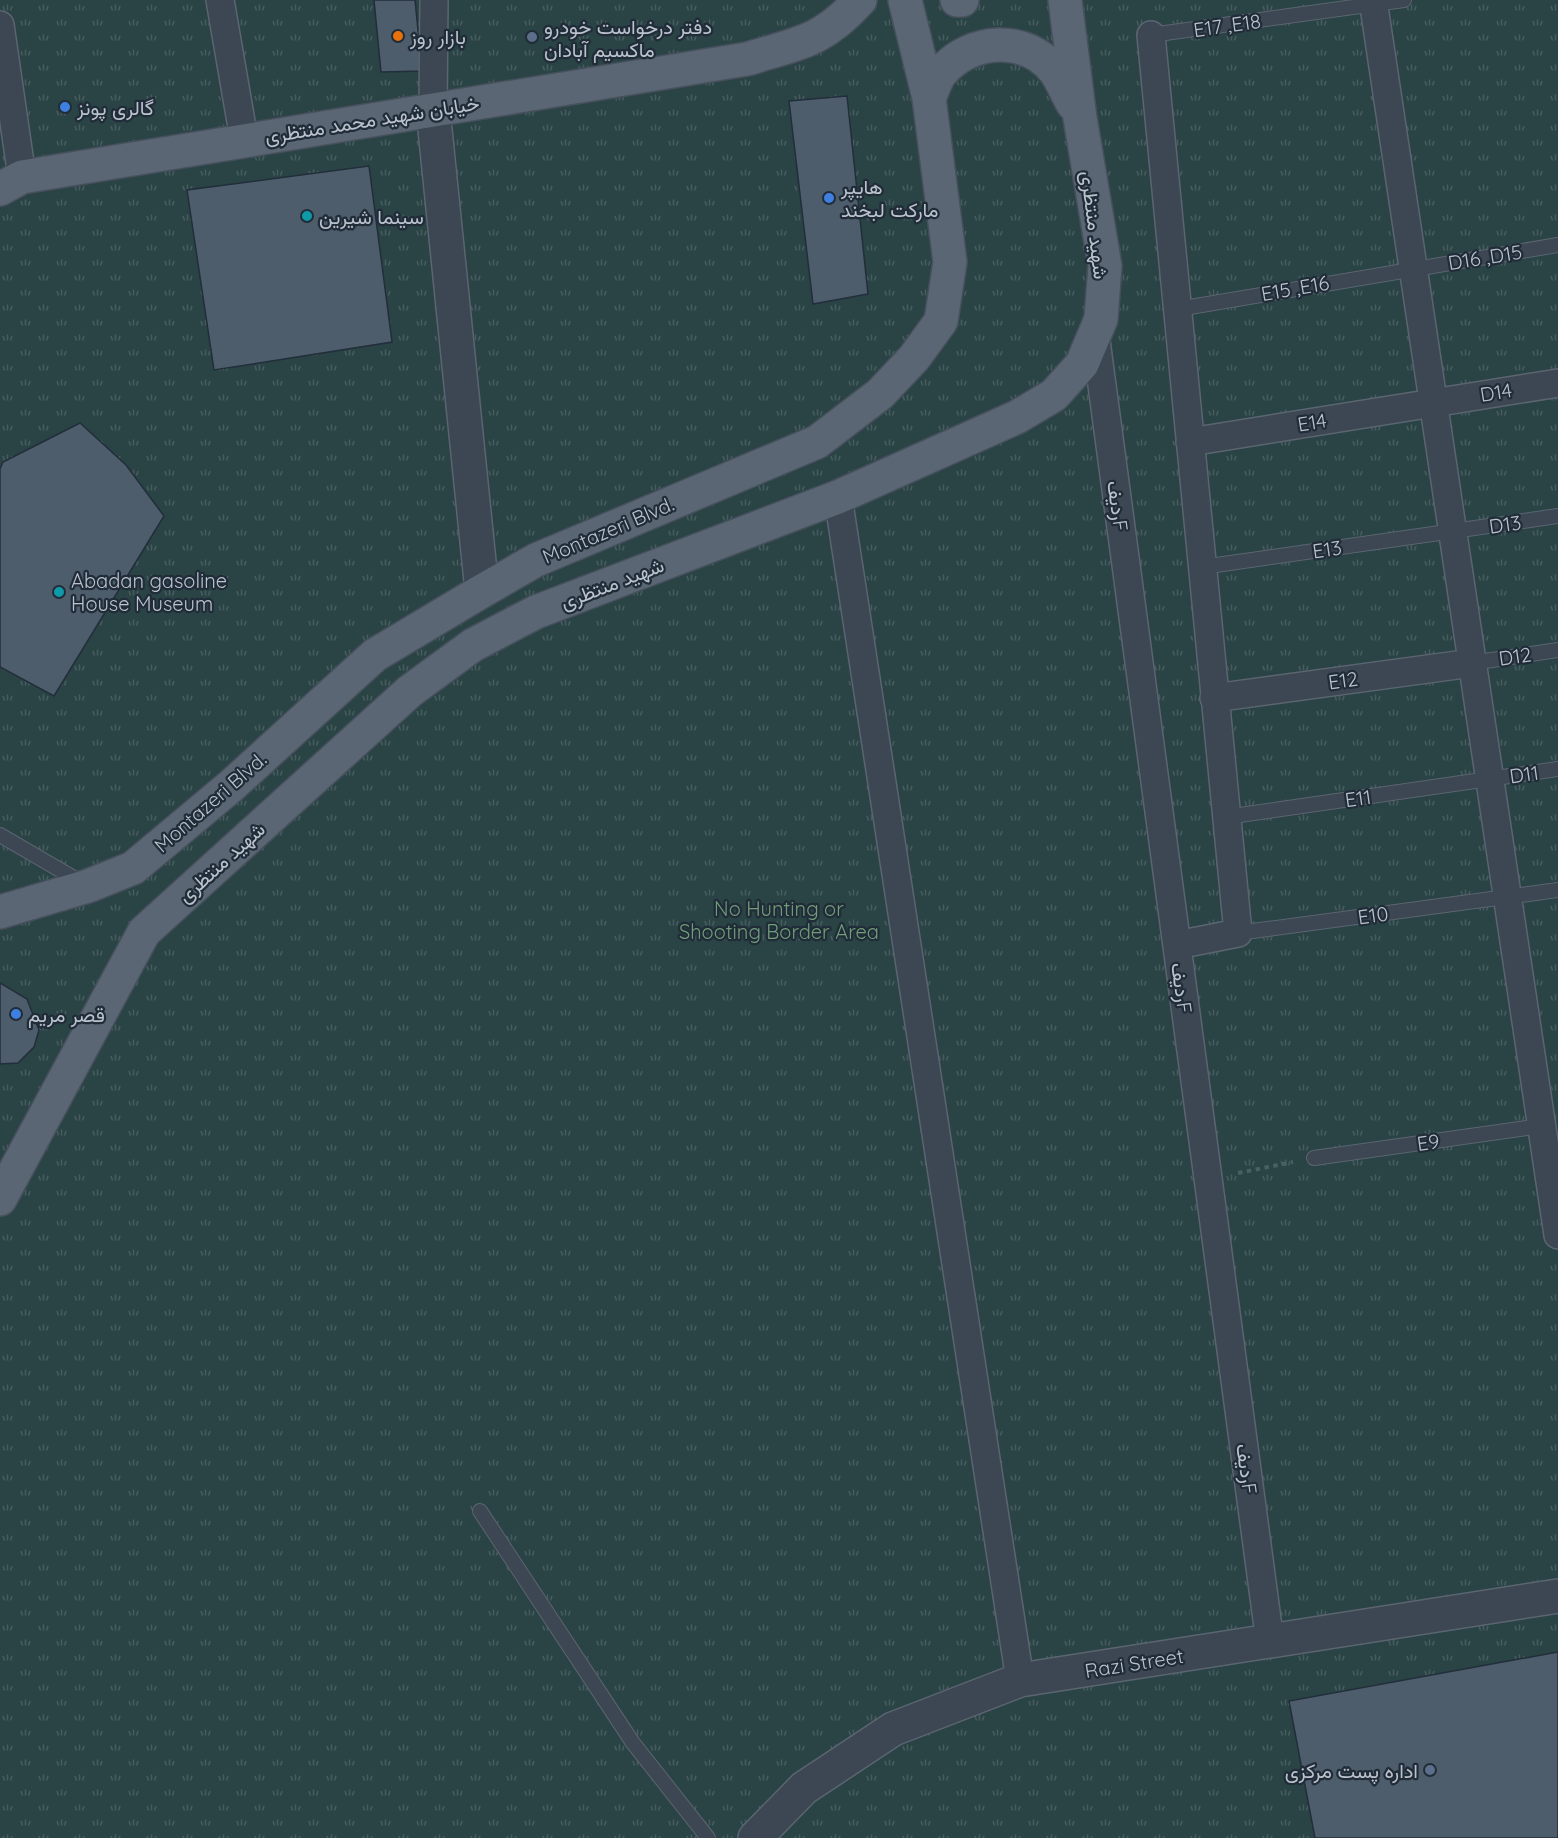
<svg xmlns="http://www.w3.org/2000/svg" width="1558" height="1838" viewBox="0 0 1558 1838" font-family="Quicksand,Vazirmatn,sans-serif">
	<defs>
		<pattern id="park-tufts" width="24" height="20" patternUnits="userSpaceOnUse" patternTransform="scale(1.5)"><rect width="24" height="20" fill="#2a4345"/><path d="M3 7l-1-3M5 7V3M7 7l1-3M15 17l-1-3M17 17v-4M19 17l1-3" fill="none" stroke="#475c5f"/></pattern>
	</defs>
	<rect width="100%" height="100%" fill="#283544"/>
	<path fill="url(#park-tufts)" d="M0,0H1558V1838H0Z"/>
	<path fill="#4e5d6c" stroke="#232e3b" stroke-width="1.5" d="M374,0H415L422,71L381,72Z
		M847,96L868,294L813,304L789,101Z
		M369,166L392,342L214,370L187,190Z
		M80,423L126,465L164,516L54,696L0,667V469L3,462Z
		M0,983L27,999L39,1030L34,1047L18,1063L0,1064Z
		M1558,1652V1838H1315L1289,1701Z"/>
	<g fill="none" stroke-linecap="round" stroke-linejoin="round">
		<g stroke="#5b6571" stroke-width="16">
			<path id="service" d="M1151,35L1404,0
				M1178,309L1558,245
				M1202,567L1558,516
				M1472,663L1558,650
				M1226,817L1558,769
				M0,835L84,884
				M1238,933L1558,890
				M1314,1158L1541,1126
				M480,1511L633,1743L708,1838"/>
		</g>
		<g stroke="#5b6571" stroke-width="30">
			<path id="minor" d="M220,0L244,139
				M1373,0L1558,1235
				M0,25L22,177
				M1151,35L1238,933L1177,945
				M433,110L434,0
				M1095,333L1270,1642
				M1190,442L1558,383
				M838,497L1020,1680
				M1214,698L1472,663"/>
		</g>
		<g stroke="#5b6571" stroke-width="36">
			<path id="tertiary" d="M433,110L482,591
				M755,1838L804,1788L893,1729L1020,1680L1558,1596"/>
		</g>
		<g stroke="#46505d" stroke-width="36">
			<path id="primary" d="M957,0H962
				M929,98C933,90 936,79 941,73C970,38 1026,34 1055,71C1062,81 1067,94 1073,104
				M0,189L22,177L747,59C799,43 822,42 860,0
				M0,912L88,886L133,868L231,786L375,655L482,591L536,560L817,442L880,394L914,358L941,321L950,262L929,98L905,0
				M0,1199L144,932L410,691L473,645L536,612L838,497L1017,417L1054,395L1082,364L1101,319L1105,266L1080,118L1065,0"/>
		</g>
		<path stroke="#486061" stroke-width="4" stroke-dasharray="4.5 4.5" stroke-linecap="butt" d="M1238,1173L1293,1162"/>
		<use href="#service" stroke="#3c4753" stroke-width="14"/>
		<use href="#minor" stroke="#3c4753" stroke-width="27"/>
		<use href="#tertiary" stroke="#3c4753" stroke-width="33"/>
		<use href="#primary" stroke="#5a6673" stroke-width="33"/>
	</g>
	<circle fill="#e8710a" stroke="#212c39" stroke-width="2" cx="398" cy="36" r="6"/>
	<g fill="#5c6f8a" stroke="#212c39" stroke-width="2">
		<circle cx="532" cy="37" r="6"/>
		<circle cx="1430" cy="1770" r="6"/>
	</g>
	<g fill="#3f7fe0" stroke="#212c39" stroke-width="2">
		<circle cx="65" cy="107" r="6"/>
		<circle cx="829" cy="198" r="6"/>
		<circle cx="16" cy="1014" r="6"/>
	</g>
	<g fill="#0f9aa8" stroke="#212c39" stroke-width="2">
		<circle cx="307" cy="216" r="6"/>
		<circle cx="59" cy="592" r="6"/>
	</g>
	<g text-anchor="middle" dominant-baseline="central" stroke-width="4.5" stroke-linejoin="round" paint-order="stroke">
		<g font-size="20" fill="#bac2cd" stroke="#212c39">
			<text transform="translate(1227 25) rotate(-8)">E17 ,E18</text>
			<text transform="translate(372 119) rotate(-9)">خیابان شهید محمد منتظری</text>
			<text transform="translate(1095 225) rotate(83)">شهید منتظری</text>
			<text transform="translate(1485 257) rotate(-9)">D16 ,D15</text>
			<text transform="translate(1295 288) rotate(-10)">E15 ,E16</text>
			<text transform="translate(1496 392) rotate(-9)">D14</text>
			<text transform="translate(1312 422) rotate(-9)">E14</text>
			<text transform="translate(1118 506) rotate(82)">ردیفF</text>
			<text transform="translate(1505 524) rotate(-8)">D13</text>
			<text transform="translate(608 530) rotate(-23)">Montazeri Blvd.</text>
			<text transform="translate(1327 549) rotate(-8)">E13</text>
			<text transform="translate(612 583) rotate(-21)">شهید منتظری</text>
			<text transform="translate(1515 656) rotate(-8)">D12</text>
			<text transform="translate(1343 680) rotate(-8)">E12</text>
			<text transform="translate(1524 774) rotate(-8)">D11</text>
			<text transform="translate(1358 798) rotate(-8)">E11</text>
			<text transform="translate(210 802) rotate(-41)">Montazeri Blvd.</text>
			<text transform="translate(221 862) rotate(-42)">شهید منتظری</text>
			<text transform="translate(1373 915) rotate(-8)">E10</text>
			<text transform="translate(1182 988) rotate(82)">ردیفF</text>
			<text transform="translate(1428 1142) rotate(-8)">E9</text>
			<text transform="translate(1247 1469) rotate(82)">ردیفF</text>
			<text transform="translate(1134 1663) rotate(-9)">Razi Street</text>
		</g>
		<g font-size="20" fill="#bac2cd" stroke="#212c39" text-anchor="start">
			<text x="544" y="26">دفتر درخواست خودرو<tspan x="544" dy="23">ماکسیم آبادان</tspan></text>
			<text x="410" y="36">بازار روز</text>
			<text x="77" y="107">گالری پونز</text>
			<text x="841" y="186">هایپر<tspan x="841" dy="23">مارکت لبخند</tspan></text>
			<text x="319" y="216">سینما شیرین</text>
			<text x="71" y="580">Abadan gasoline<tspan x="71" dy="23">House Museum</tspan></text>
			<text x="28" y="1014">قصر مریم</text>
			<text x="1418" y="1770" text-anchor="end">اداره پست مرکزی</text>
		</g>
		<g font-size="20" fill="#719d78" stroke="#212c39">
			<text x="779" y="908">No Hunting or<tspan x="779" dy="23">Shooting Border Area</tspan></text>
		</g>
	</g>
</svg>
